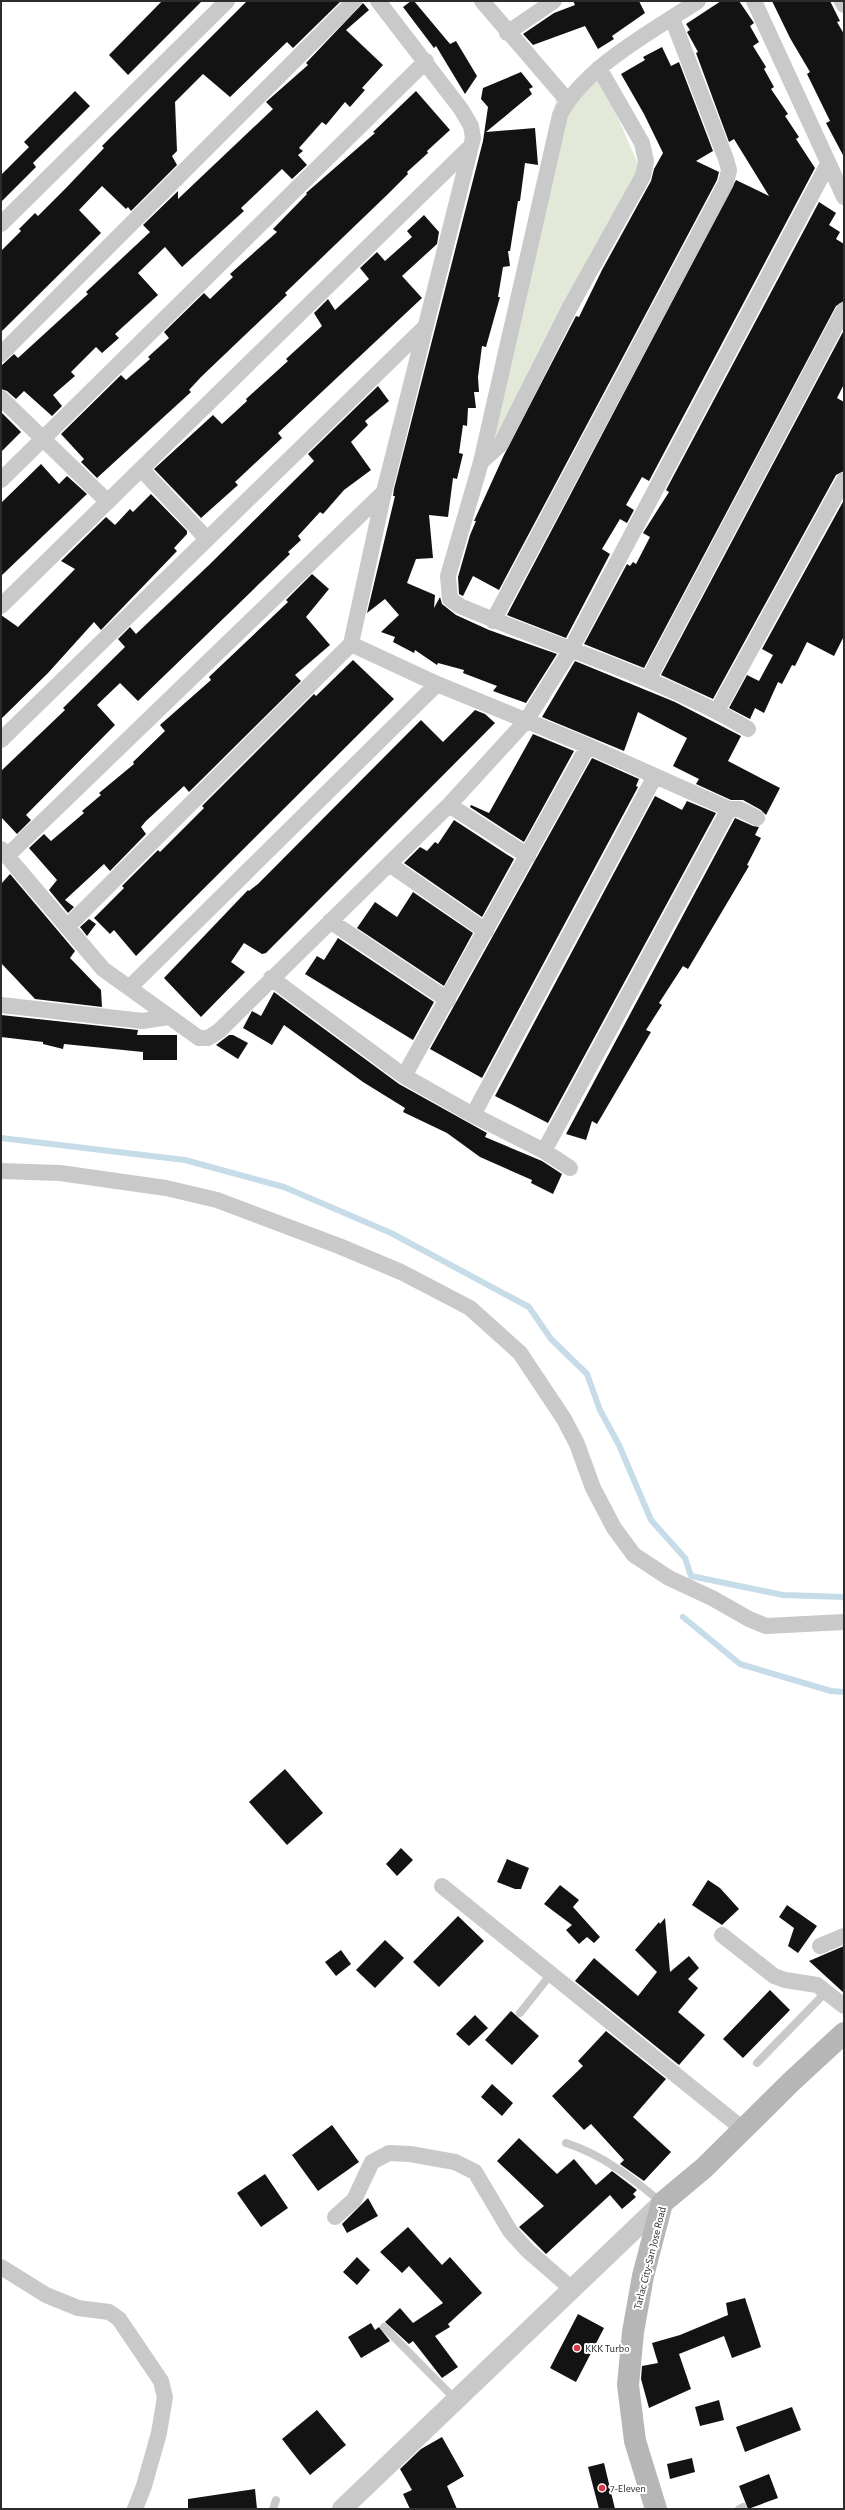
<svg xmlns="http://www.w3.org/2000/svg" width="845" height="2510" viewBox="0 0 845 2510" font-family="'Alegreya Sans',sans-serif">
	<rect width="100%" height="100%" fill="#fff"/>
	<path fill="#e2e9d9" d="M598,71L643,176L473,485L557,95Z"/>
	<g fill="none" stroke-linecap="round" stroke-linejoin="round">
		<path stroke="#c6dce8" stroke-width="6" d="M1,1138L185,1160L284,1187L391,1233L529,1307L551,1339L587,1374L600,1410L619,1445L651,1520L685,1558L691,1576L783,1595L844,1597
			M683,1617L740,1664L831,1691L844,1692"/>
	</g>
	<path fill="#131313" d="M162,1H202L128,75L109,55Z
		M247,1H341L293,48L287,42L230,97L203,74L175,102L177,151L172,156L177,165L131,211L128,207L126,209L102,186L79,210L101,233L1,332V251L21,231L19,229L35,213L38,216L67,187L104,148L102,146Z
		M411,1H414L450,44L456,41L477,76L465,94L436,46L434,48L403,7Z
		M573,1H639L645,13L612,36L614,39L598,49L585,26L533,45L523,34L554,13L575,5Z
		M721,1H739L754,23L750,26L759,42L753,46L766,67L764,69L774,87L771,89L788,114L785,116L799,137L796,139L815,168L649,481L642,477L626,505L634,510L627,523L620,519L602,549L610,554L566,638L507,615L736,180L769,196L734,139L729,142L696,53L698,52L687,32L690,30L686,24Z
		M772,1H830L840,21L837,22L844,34V157L826,123L830,121L807,74L810,72L790,38Z
		M363,3L369,10L346,30L383,65L362,88L365,90L350,107L345,102L326,125L322,122L299,148L303,151L298,155L307,165L292,179L282,169L241,208L244,211L182,267L165,247L138,273L158,295L115,334L119,338L102,353L96,347L71,372L75,376L53,395L62,406L52,416L24,391L16,399L7,391L1,389V366L14,354L18,358L88,294L86,292L150,232L143,225L178,191V199L273,109L266,102L308,65L306,63Z
		M662,47L671,66L679,62L713,151L696,161L719,172L717,180L499,590L473,576L463,596L459,594L458,577L470,535L476,521H474L504,455L576,316L579,317L602,270L651,181L654,169L663,153L644,114L621,74L645,60L643,57Z
		M521,72L533,87L529,89L532,94L486,132L535,128L538,165L525,163L520,201H518L510,251H508L510,266L503,267L498,297H500L486,347L482,346L478,377L479,392H474L476,408H468L467,426L463,425L459,453L463,454L457,479L453,478L448,517L429,515L433,558L416,559L407,583L435,595L434,608L440,597L442,604L456,615L489,630L557,654L526,703L493,691L497,686L463,673L464,670L438,663L437,665L415,650L414,653L393,642L395,637L381,632L399,615L385,599L367,613L395,496H393L394,489L483,141L488,107L481,99L483,88Z
		M75,91L90,106L33,163L36,167L1,202V175L29,147L24,142Z
		M416,91L450,130L427,151L428,153L407,172L408,174L388,194L285,293L287,295L201,377L189,390L191,392L97,478L81,462L84,459L61,434L121,375L126,380L150,359L148,357L169,338L164,332L204,293L210,299L233,277L230,274L277,232L273,229L307,194L306,193L375,133L373,132Z
		M819,202L836,213L829,225L840,232L836,239L844,244V301L836,306L644,668L584,644L627,564L630,566L633,562L636,564L650,537L643,533L669,492L666,490Z
		M424,215L439,232L437,244L402,276L422,298L278,433L282,438L235,482L238,485L201,518L154,469L213,415L222,424L247,401L246,399L288,361L286,359L322,326L314,313L328,299L335,310L369,279L360,268L377,252L385,261L412,237L407,231Z
		M844,330V384L837,398L844,402V471L836,475L713,699L661,675Z
		M378,386L389,401L365,421L368,425L351,442L371,470L344,490L323,514L320,512L298,536L301,540L288,552L290,554L138,701L120,683L97,705L115,725L26,815L31,820L17,834L1,817V771L65,710L63,708L125,647L118,639L130,627L136,634L209,565L314,461L308,454Z
		M1,412L21,432L1,452Z
		M41,464L59,484L67,476L87,494L1,576V503Z
		M151,494L187,531V534L174,548L177,551L101,630L94,622L48,673L1,719V615L18,627L75,569L61,561L106,517L115,525L130,509L133,512Z
		M844,500V636L834,656L807,642L795,666L792,665L782,684L778,682L764,713L755,708L750,719L729,708L747,675L759,681L773,655L762,649Z
		M312,574L329,589L306,617L330,645L295,675L301,681L189,792L184,786L146,821L141,827L146,834L110,871L104,864L65,900L74,907L68,913L49,890L57,880L29,848L44,834L51,841L84,813L82,811L101,795L99,793L134,764L133,762L165,731L160,725L211,680L209,677L288,602L286,600Z
		M353,660L394,699L136,956L114,930L110,934L94,918L124,888L122,886L158,850L160,852L204,808L202,806L314,694L316,696Z
		M575,661L675,702L741,736L728,761L780,788L766,815L761,810L743,800H731L696,784L699,779L673,766L687,738L638,712L624,751L542,717Z
		M475,710L485,714L495,723L266,953L262,954L244,943L231,962L245,972L201,1017L164,978L248,890L249,891L258,884L421,720L443,742Z
		M533,734L574,751L524,842L470,807L471,805L489,813Z
		M592,758L639,779L636,786L638,787L482,1078L430,1049Z
		M655,796L682,810L687,801L716,813L548,1123L495,1096Z
		M735,818L753,826L759,827L755,835L761,838L747,865L749,866L688,969L683,966L659,1003L662,1005L646,1030L651,1032L597,1124L592,1121L586,1140L566,1134Z
		M454,820L514,859L482,917L404,863L420,847L427,851L435,842L438,844Z
		M10,874L75,951L70,958L101,990L102,1007L35,999L1,963V884Z
		M413,892L473,933L444,986L357,928L375,902L397,917Z
		M89,919L96,924L87,936L80,927Z
		M338,938L434,1002L413,1040L305,974L317,956L324,960Z
		M274,992L399,1084L487,1133L485,1137L542,1161L562,1174L553,1194L531,1183L532,1180L480,1157L447,1133L403,1112L405,1108L363,1082L284,1025L272,1045L243,1028L252,1011L261,1016Z
		M1,1015L138,1030L137,1035H177V1060H143V1052L64,1044L63,1049L43,1044V1042L1,1037Z
		M229,1035H233L248,1043L238,1059L216,1045Z
		M285,1769L323,1813L287,1845L249,1802Z
		M401,1848L413,1860L397,1876L386,1864Z
		M507,1859L529,1868L521,1889H515L497,1882Z
		M708,1880L720,1888L739,1909L722,1925L692,1905Z
		M560,1885L579,1900L573,1907L600,1937L594,1943L587,1937L579,1944L566,1930L572,1925L544,1904Z
		M787,1905L817,1926L798,1953L788,1946L794,1928L779,1917Z
		M458,1916L484,1941L439,1987L413,1962Z
		M665,1918L670,1972L689,1956L699,1968L688,1979L698,1988L678,2012L705,2035L679,2065L575,1981L594,1958L638,1996L657,1972L635,1950L659,1922L660,1924Z
		M385,1940L404,1958L375,1988L356,1970Z
		M844,1946V1993L809,1961Z
		M341,1950L351,1964L336,1976L325,1962Z
		M770,1990L790,2010L743,2058L723,2039Z
		M511,2011L539,2036L512,2065L485,2040Z
		M475,2015L488,2028L469,2046L456,2034Z
		M606,2031L666,2079L633,2117L671,2152L644,2181L620,2164L624,2160L591,2124L584,2130L552,2096L583,2066L578,2061Z
		M492,2084L513,2103L502,2116L481,2097Z
		M332,2125L359,2162L318,2191L292,2155Z
		M519,2138L557,2174L574,2159L596,2185L612,2171L637,2190L633,2194L636,2197L622,2209L610,2195L546,2254L519,2227L544,2206L497,2161Z
		M265,2174L288,2208L261,2227L237,2193Z
		M368,2198L378,2216L347,2233L342,2224Z
		M408,2227L442,2265L450,2257L482,2293L448,2324L450,2327L435,2336L458,2367L442,2378L413,2341L409,2344L385,2322L400,2308L413,2323L443,2303L409,2266L402,2273L380,2252Z
		M357,2257L370,2270L357,2285L343,2272Z
		M745,2298L761,2347L732,2358L724,2336L679,2354L691,2389L649,2408L641,2379L642,2366L658,2363L652,2343L680,2335L728,2315L726,2303Z
		M578,2314L604,2328L576,2382L550,2368Z
		M371,2323L375,2330L379,2327L390,2341L361,2358L348,2337Z
		M719,2400L724,2420L700,2426L695,2407Z
		M792,2407L801,2430L745,2452L736,2427Z
		M317,2410L346,2445L310,2475L282,2439Z
		M442,2437L464,2476L447,2486L457,2509H410L403,2494L412,2490L400,2469L421,2449Z
		M692,2458L695,2472L670,2479L667,2464Z
		M604,2463L615,2509H599L588,2467Z
		M769,2474L778,2498L748,2509L739,2486Z
		M255,2489L257,2509H188V2499Z"/>
	<g fill="none" stroke-linecap="round" stroke-linejoin="round">
		<path stroke="#c9c9c9" stroke-width="8" d="M520,2013L551,1974
			M757,2063L826,1992
			M566,2143C603,2155 632,2178 661,2202
			M384,2327L456,2400
			M273,2509L276,2500
			M739,2509L743,2507"/>
		<path stroke="#c9c9c9" stroke-width="16" d="M482,1L567,100
			M698,1C654,30 583,68 560,115L481,462L448,576L450,599L460,606C556,647 658,676 748,729
			M754,1L844,197
			M842,1L844,5
			M507,33L554,1
			M1,224L227,1
			M1,354L354,1
			M1,398L108,502
			M481,462L501,444L570,307L643,176L646,161L642,143L599,68
			M142,470L207,539
			M1,480L426,61
			M1,606L468,149
			M493,621L726,183L729,170L726,159L672,18
			M351,644L437,684L588,746L729,809H739L757,818
			M648,680L844,310
			M717,711L844,480
			M1,740L424,328
			M449,805L528,856
			M1,849L103,969L199,1038H208L219,1031L449,805L526,721L570,651L828,164
			M7,856L384,492
			M389,864L486,931
			M330,921L448,1000
			M67,927L351,644L384,492L473,138L471,126L461,109L378,1
			M271,978L404,1076L473,1115L544,1151L570,1168
			M129,988L437,684
			M1,1005L143,1021L168,1017
			M404,1076L588,746
			M473,1115L655,776
			M544,1151L729,809
			M1,1171L60,1173L166,1188L217,1200L339,1246L401,1272L470,1308L520,1353L564,1419L577,1444L593,1488L614,1528L634,1555L669,1578L712,1598L749,1619L766,1626L844,1622
			M442,1886L744,2130
			M722,1935L774,1976L785,1980L817,1985L844,2006
			M820,1946L844,1936
			M335,2217L354,2200L372,2162L389,2153L410,2154L455,2162L475,2172L510,2231L527,2250L572,2289
			M1,2267L46,2295L78,2308L109,2312L119,2319L161,2381L165,2397L159,2433L144,2486L135,2509"/>
		<path stroke="#c9c9c9" stroke-width="20" d="M342,2509L662,2203"/>
		<path stroke="#b6b6b6" stroke-width="22" d="M656,2509L635,2441L628,2385L633,2332L643,2276L662,2203L704,2168L791,2082L844,2033"/>
	</g>
	<g fill="#d93748" stroke="#fff" stroke-width="1.5">
		<circle cx="577" cy="2348" r="4"/>
		<circle cx="602" cy="2488" r="4"/>
	</g>
	<g text-anchor="middle" dominant-baseline="central" stroke-width="4" stroke-linejoin="round" paint-order="stroke">
		<g font-size="11" fill="#2c2c2c" stroke="#fff">
			<text transform="translate(650 2258) rotate(-76)">Tarlac City-San Jose Road</text>
		</g>
		<g font-size="11" fill="#2c2c2c" stroke="#fff" text-anchor="start">
			<text x="585" y="2348">KKK Turbo</text>
			<text x="610" y="2488">7-Eleven</text>
		</g>
	</g>
	<rect width="845" height="2510" fill="none" stroke="#2c2c2c" stroke-width="4"/>
</svg>
